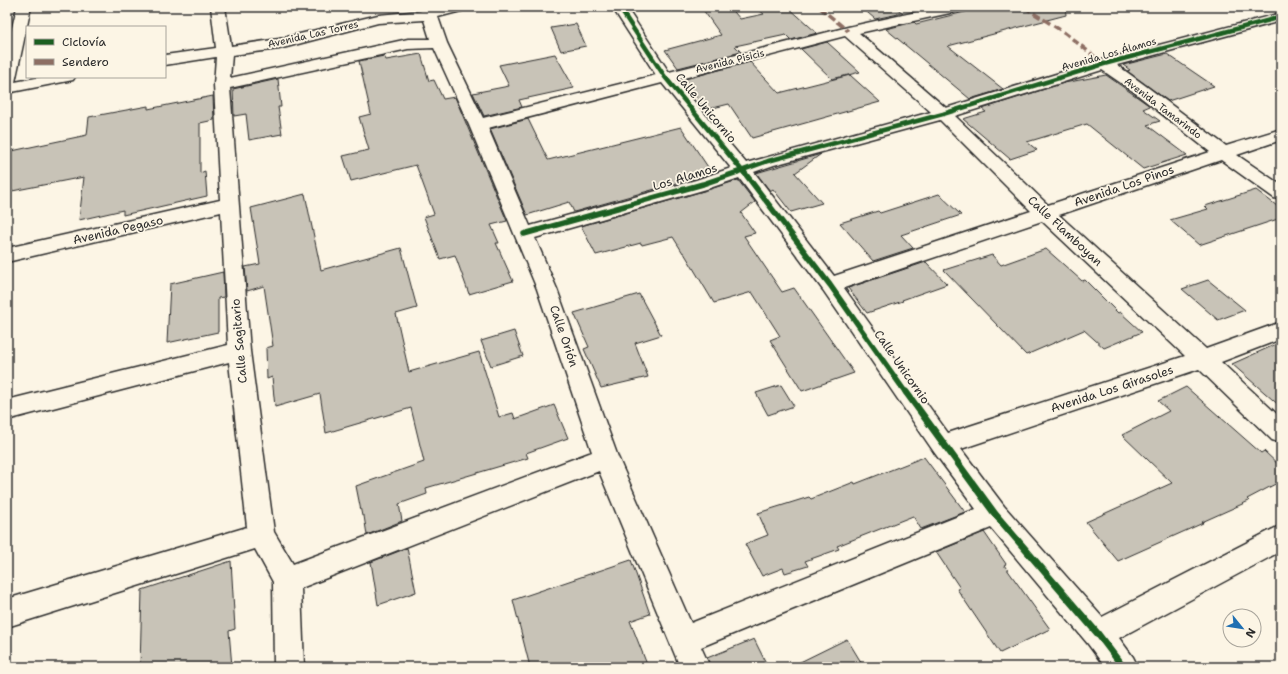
<svg xmlns="http://www.w3.org/2000/svg" width="1288" height="674" viewBox="0 0 1288 674" font-family="'Shantell Sans',sans-serif">
	<rect width="100%" height="100%" fill="#fcf5e5"/>
	<filter id="ink" filterUnits="userSpaceOnUse"><feTurbulence type="fractalNoise" baseFrequency=".025" numOctaves="2"/><feDisplacementMap in="SourceGraphic" scale="8" xChannelSelector="R" yChannelSelector="G"/><feConvolveMatrix kernelMatrix="1 2 1 2 8 2 1 2 1" color-interpolation-filters="sRGB"/></filter>
	<g filter="url(#ink)">
		<path fill="#c8c3b7" stroke="#2b2b2b" d="M701,7H730L740,19L764,14L759,10L762,7H788L817,33L791,40L786,35L735,46L741,52L678,68L665,50L721,35Z
			M861,7H895L903,13L875,19Z
			M985,7H1065L1066,15L948,46L1003,89L970,99L886,29L914,22L916,24Z
			M576,24L586,46L561,51L551,28Z
			M827,42L860,72L832,79L801,49Z
			M421,54L429,81L434,80L443,99L455,97L507,221L491,225L499,243H496L513,281L469,294L455,255L440,259L424,217L434,214L416,165L351,181L343,156L369,150L359,117L371,114L359,61L384,56L386,60Z
			M555,54L574,88L519,100L522,107L484,116L473,93L509,86L499,65Z
			M1167,54L1214,86L1168,101L1127,71L1130,70L1123,65Z
			M750,62L779,93L850,75L880,102L752,138L729,104L705,110L685,79Z
			M1106,75L1150,106L1143,109L1160,121L1147,125L1187,155L1143,169L1087,124L1027,142L1037,150L1010,159L963,119L986,112L982,109L1064,83Z
			M278,79L281,107H278L282,134L249,140L246,114L234,116L233,89Z
			M213,96L214,120L200,123V173L205,171L207,196L123,215V210L79,220L84,177L7,192V152L87,135L89,117L148,106V109Z
			M528,119L548,160L681,127L712,173L574,212L569,202L527,215L490,129Z
			M821,154L795,173L822,203L791,212L773,189L770,191L756,173Z
			M738,180L755,202L741,213L755,233L744,236L782,292L794,288L854,373L802,391L770,340L780,336L752,292L714,303L684,253H683L673,237L642,245L641,243L596,255L581,226L710,189Z
			M1256,190L1281,209V218L1199,245L1170,220L1208,209L1205,206Z
			M305,194L321,270L401,248L417,308L396,314L409,372L479,352L499,417L513,413L515,419L554,405L568,438L526,453L528,458L426,488L427,494L399,504L402,521L367,535L364,516H362L356,486L424,462L411,408L326,433L320,394L275,407L272,377L267,379L266,348L273,346L264,286L247,291L245,267L260,264L251,208Z
			M939,194L961,215L901,235L913,248L873,261L840,223L878,211L880,213Z
			M1046,249L1082,281L1085,280L1118,313L1120,312L1142,332L1104,348L1084,330L1026,355L944,270L992,255L1001,265Z
			M926,262L947,284L902,300L903,301L867,313L848,288Z
			M223,272L224,297L218,298V332L167,343L170,284Z
			M1208,280L1245,310L1218,320L1182,289Z
			M639,294L661,335L635,343L648,377L601,388L584,349L589,347L574,313Z
			M514,331L523,356L491,366L481,341Z
			M1281,342V407L1232,364Z
			M781,385L794,406L768,415L756,393Z
			M1186,387L1261,453L1264,451L1281,467V481L1247,499L1249,501L1202,522L1203,523L1118,561L1086,522L1172,483L1122,435L1169,411L1158,401Z
			M924,457L965,512L921,529L913,516L837,546L839,549L805,561L808,566L785,573L783,568L762,576L745,544L768,535L758,513L809,497L811,499L854,482L855,484Z
			M984,532L1006,564L1004,565L1050,629L1000,653L957,589L960,588L936,552Z
			M407,548L416,592L378,605L371,562Z
			M631,560L650,614L630,621L648,667H530L513,600Z
			M231,561L235,629L229,631L232,667H140L142,590Z
			M754,639L768,667H711L707,658Z
			M847,639L864,667H790Z"/>
		<g fill="none" stroke-linecap="round" stroke-linejoin="round">
			<g stroke="#2b2b2b" stroke-width="3">
				<path id="minor" d="M17,7H31L15,82L41,77H75L73,80L7,93V48Z
					M211,7H225L231,46L279,39L378,15L421,11L420,7H434L435,9L443,7H467L465,10L438,17L447,43L483,118L656,75L612,7H626L669,72L848,27L939,7H966L964,10L959,11L859,33L946,108L1098,61L1281,13V21L1117,65L1146,86L1226,146L1281,129V140L1237,155L1281,185V200L1274,198L1221,160L1059,215L1206,349L1281,322V339L1221,362L1281,418V443L1272,440L1199,369L961,449L1004,506L1102,617L1281,525V551L1119,638L1133,657L1138,667H1105L1088,644L991,528L701,647L710,667H680L599,471L301,588L304,667H274L273,582L255,549L7,627V599L247,527L229,362L7,420V400L228,345L221,212L7,262V248L220,200L214,85L216,57L165,65V55L216,48ZM424,20L430,39H408L230,78L232,55L279,49L378,23ZM845,36L931,112L746,163L676,80ZM434,48L469,125L537,289L592,452L293,564L274,532L250,351L230,88L408,49ZM1102,70L1134,92L1210,152L1048,205L955,116ZM662,83L731,168L696,180L530,226L488,128ZM940,120L1031,211L834,276L754,172L774,165ZM739,178L823,290L934,452L976,509L691,623L618,457L557,289L535,238L710,188ZM1042,221L1185,356L948,433L844,288Z"/>
			</g>
			<use href="#minor" fill="#fcf5e5" fill-rule="evenodd"/>
			<path stroke="#8d6e63" stroke-width="3.5" stroke-dasharray="8 3.5" stroke-linecap="butt" d="M819,7L848,31
				M1024,7L1065,33L1104,64"/>
			<g stroke="#fcf5e5" stroke-width="6">
				<path id="cycleway-far2" d="M619,7L665,77L744,173
					M735,173L768,161L943,114L1104,64L1281,17"/>
			</g>
			<g stroke="#fcf5e5" stroke-width="8">
				<path id="cycleway-far1" d="M744,172L830,285L906,393
					M524,234L703,184L738,172"/>
			</g>
			<g stroke="#fcf5e5" stroke-width="10">
				<path id="cycleway" d="M906,392L995,514L1098,634L1123,667"/>
			</g>
			<use href="#cycleway-far2" stroke="#1b5e20" stroke-width="4.5"/>
			<use href="#cycleway-far1" stroke="#1b5e20" stroke-width="5.5"/>
			<use href="#cycleway" stroke="#1b5e20" stroke-width="7"/>
		</g>
	</g>
	<g text-anchor="middle" dominant-baseline="central" stroke-width="3.5" stroke-linejoin="round" paint-order="stroke">
		<g font-size="10" fill="#2b2b2b" stroke="#fcf5e5">
			<text transform="translate(313 34) rotate(-13)">Avenida Las Torres</text>
			<text transform="translate(1109 54) rotate(-16)">Avenida Los Álamos</text>
			<text transform="translate(730 61) rotate(-14)">Avenida Pisicis</text>
			<text transform="translate(1163 108) rotate(37)">Avenida Tamarindo</text>
		</g>
		<g font-size="12" fill="#2b2b2b" stroke="#fcf5e5">
			<text transform="translate(706 108) rotate(50)">Calle Unicornio</text>
			<text transform="translate(685 177) rotate(-17)">Los Alamos</text>
			<text transform="translate(1124 186) rotate(-19)">Avenida Los Pinos</text>
			<text transform="translate(118 230) rotate(-13)">Avenida Pegaso</text>
			<text transform="translate(1065 231) rotate(43)">Calle Flamboyan</text>
			<text transform="translate(564 336) rotate(71)">Calle Orión</text>
			<text transform="translate(239 341) rotate(-95)">Calle Sagitario</text>
			<text transform="translate(902 367) rotate(55)">Calle Unicornio</text>
			<text transform="translate(1112 389) rotate(-18)">Avenida Los Girasoles</text>
		</g>
	</g>
	<rect width="1288" height="674" fill="none" stroke="#fcf5e5" stroke-width="24"/>
	<rect x="12" y="12" width="1264" height="650" fill="none" stroke="#2b2b2b" stroke-width="1.5" filter="url(#ink)"/>
	<rect x="26" y="26" width="140" height="52" fill="#fcf5e5" stroke="#a8a49b"/>
	<rect x="34" y="39" width="20" height="6" fill="#1b5e20" stroke="#a8a49b"/>
	<text x="62" y="46" font-size="12" fill="#2b2b2b">Ciclovía</text>
	<rect x="34" y="59" width="20" height="6" fill="#8d6e63" stroke="#a8a49b"/>
	<text x="62" y="66" font-size="12" fill="#2b2b2b">Sendero</text>
	<g transform="translate(1242 628) rotate(120)"><circle r="19" fill="#fcf5e5" stroke="#a8a49b"/>
	<path d="M0-3L7 15L0 10L-7 15Z" fill="#1f6fb2"/>
	<text y="-6" font-size="11" font-weight="bold" text-anchor="middle" fill="#2b2b2b">N</text>
	</g>
</svg>
